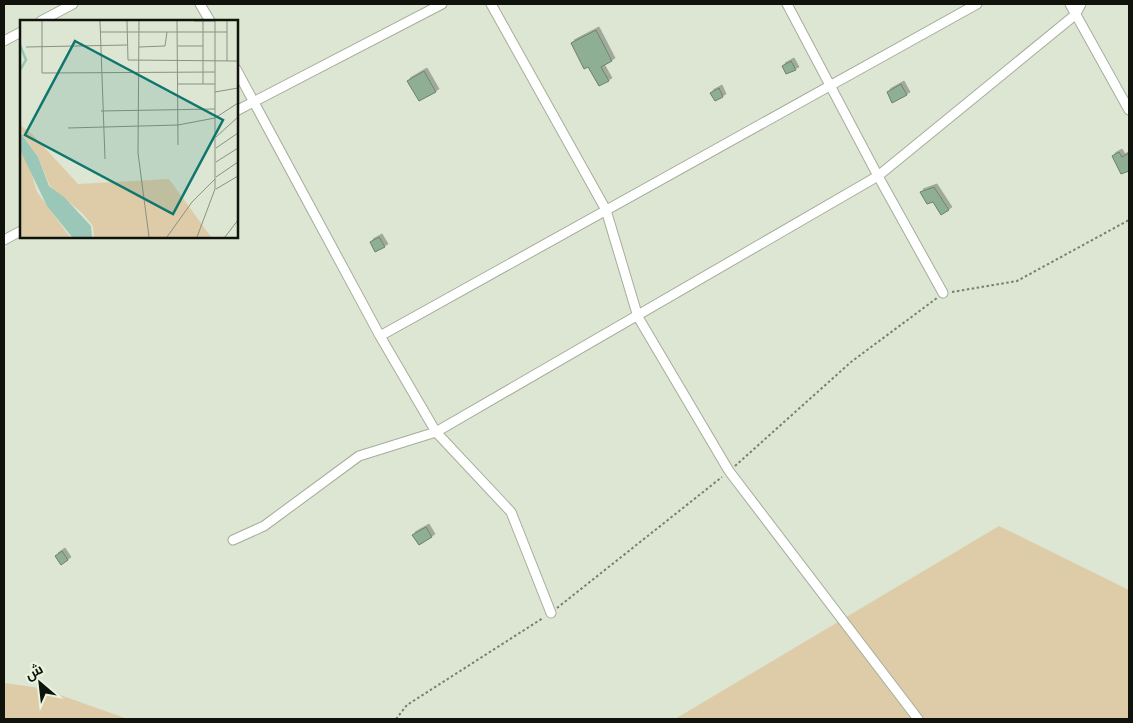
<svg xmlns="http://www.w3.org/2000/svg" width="1133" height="723" viewBox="0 0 1133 723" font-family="Ubuntu,Cairo,sans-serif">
	<defs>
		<filter id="shadow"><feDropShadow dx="3" dy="-3" stdDeviation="0" flood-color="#0004"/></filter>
	</defs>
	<rect width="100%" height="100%" fill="#dce6d2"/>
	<path fill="#decca8" d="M999,526L1129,590V719H675Z
		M4,683L40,688L128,719H4Z"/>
	<path fill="#8eaf93" stroke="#6d7e6f" filter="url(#shadow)" d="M596,30L612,61L601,67L609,81L599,86L588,67L584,69L571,43Z
		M791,61L796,70L786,74L782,66Z
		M424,71L436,92L419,101L407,81Z
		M901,84L907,95L892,103L887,92Z
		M719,88L723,97L715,101L710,93Z
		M1119,152L1122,157L1129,153V171L1121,174L1112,156Z
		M934,187L949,210L941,215L933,202L927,204L920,192Z
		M379,237L385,247L375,252L370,242Z
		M426,527L432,537L419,545L412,535Z
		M62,551L68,560L61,565L55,556Z"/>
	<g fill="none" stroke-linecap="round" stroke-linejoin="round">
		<g stroke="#a4ae9a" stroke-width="11">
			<path id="minor" d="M200,4L210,21
				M491,4L606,210L638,317L729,471L918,719
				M787,4L878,176L943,293
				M1070,4L1129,110
				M41,21L73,4
				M4,41L21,32
				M236,69L380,336L436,432L511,512L551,613
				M236,111L442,4
				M4,240L21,231
				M380,336L977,4
				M233,540L264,526L359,456L436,432L878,176L1075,15L1081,4"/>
		</g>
		<path stroke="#787f72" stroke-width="2" stroke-dasharray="2.5 2.5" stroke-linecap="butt" d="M952,292L1017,281L1129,220
			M735,466L851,362L937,298
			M557,608L722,477
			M396,719L407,705L543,618"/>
		<use href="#minor" stroke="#fff" stroke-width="9"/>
	</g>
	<g transform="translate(20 20)">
		<rect width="218" height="218" fill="#dce6d2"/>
		<path d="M0,105L12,114L58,164L149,159L191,217H74L73,206L62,193L30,166L18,137L0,111ZM0,131L9,145L17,172L50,217H0Z" fill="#decca8"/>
		<path d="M0,112L18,137L29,166L44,177L71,206L72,217H52L27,186L0,130Z" fill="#9ac7b8"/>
		<path fill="none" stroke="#9ac7b8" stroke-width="2.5" d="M0,25L6,40L0,50"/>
		<path fill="none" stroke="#8a9283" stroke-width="1" d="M22,1V53L195,52M80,1L85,139M107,1L108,40L218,41M119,1L118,133L129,217M157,1L158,125M174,1H195M207,1V41M80,12H207M158,26H183M6,27L107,25M119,27L145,26L147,12M158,64H195M183,64V1M195,72L218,68M81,91L195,89M48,108L158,105L195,98L218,83M196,117L218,97M196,128L218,113M196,142L218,128M196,157L218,142M196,169L218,156M147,217L172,182L195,159M177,217L195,169V1M205,217L218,200"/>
		<path fill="#0f766e" fill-opacity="0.15" stroke="#0f766e" stroke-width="2.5" d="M55,21L203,100L153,194L5,115Z"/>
		<rect width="218" height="218" fill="none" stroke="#0f130c" stroke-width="2.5"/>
	</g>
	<rect width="1133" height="723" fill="none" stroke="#0f130c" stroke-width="10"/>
	<g transform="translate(40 683) rotate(332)" stroke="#eaf4df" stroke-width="4" paint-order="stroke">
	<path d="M0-4L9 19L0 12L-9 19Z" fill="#0f130c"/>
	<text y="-8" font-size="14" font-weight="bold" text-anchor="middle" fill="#0f130c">ش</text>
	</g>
</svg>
